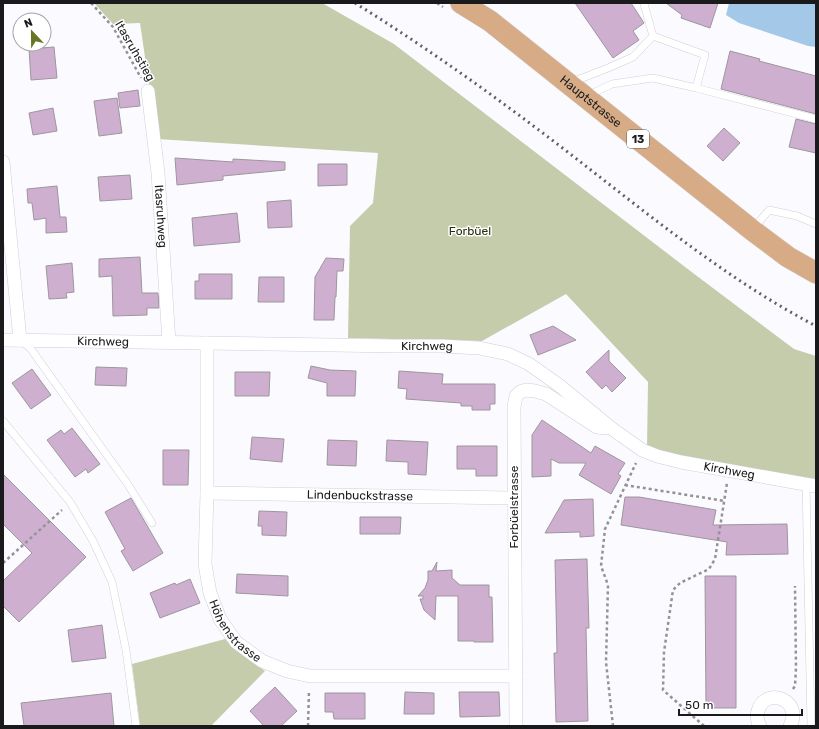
<svg xmlns="http://www.w3.org/2000/svg" width="819" height="729" viewBox="0 0 819 729" font-family="Rubik,sans-serif">
	<rect width="100%" height="100%" fill="#fbfbff"/>
	<path fill="#c5ccab" d="M94,3H322L394,44L693,273L794,349L816,356V481L681,459L647,448L648,382L566,294L482,341L348,338L350,226L373,203L378,153L157,139L140,23L113,24Z
		M225,639L241,654L265,671L211,726H140L132,664Z"/>
	<path fill="#a4c8e7" d="M729,3H816V47L808,46L739,23L726,15Z"/>
	<path fill="#cfafd0" stroke="#9d969d" d="M575,3H631L644,23L633,31L639,40L613,58Z
		M666,3H718L710,28L681,18L682,15Z
		M54,47L57,78L31,80L29,49Z
		M730,51L760,59L759,61L816,76V114L721,89Z
		M138,90L140,106L120,108L118,93Z
		M117,98L122,133L99,136L94,101Z
		M53,108L57,131L33,135L29,113Z
		M796,119L816,124V153L789,147Z
		M724,128L740,143L723,161L707,146Z
		M175,158L233,162V159L285,162V170L223,176V180L177,185Z
		M318,164H347V185L318,186Z
		M130,175L132,199L100,201L98,177Z
		M57,186L60,217H66L67,232L46,233V218L34,220L32,203H28L27,189Z
		M291,200L292,227L268,228L267,202Z
		M237,213L240,242L194,246L192,218Z
		M140,257L142,293H158L159,308H147V315L113,316L112,276L99,277V259Z
		M326,258L344,259L343,271H337L336,297H335L334,320H314L315,277Z
		M72,263L74,292L66,293L67,298L49,299L46,266Z
		M199,274H232V299H195V281H199Z
		M259,277H284V302H258Z
		M553,326L576,340L538,355L530,335Z
		M609,350V361L626,378L612,392L606,385L602,389L586,372Z
		M311,366L330,370L356,371L355,396H327V383L308,378Z
		M96,367L127,368L126,386L95,385Z
		M32,369L51,395L31,409L12,383Z
		M399,371L443,374L442,384H495V404H490V410H472V406H461V403L406,399L407,389L398,388Z
		M235,372H270L269,396H235Z
		M542,420L591,453L595,446L625,463L618,474L621,476L611,494L579,475L586,463H559L551,459V476L532,477V435Z
		M72,428L100,464L88,473L86,469L75,477L47,440L61,430L64,434Z
		M252,437L284,439L282,462L250,459Z
		M328,440L357,441L356,466L327,465Z
		M387,440L428,442L426,475L408,474V462L386,461Z
		M457,446H497V476H476V469H457Z
		M163,450H189L188,485H163Z
		M3,474L86,557L19,622L3,606V581L32,553L3,524Z
		M625,497H639L716,510L713,525L787,524L788,554L726,555L727,542L621,525Z
		M131,498L163,553L133,571L121,551L125,549L105,512Z
		M593,499L594,536L580,537V532L545,533L564,500Z
		M259,511L287,512L286,536L262,535V526H258Z
		M360,517H401L400,534H360Z
		M587,559L589,628H586L588,721L556,722L554,653H557L555,560Z
		M437,562L436,571L452,570V578L460,585H489V597H492L493,642H474V641H458V596H436L435,620L424,610L420,599H423V596H418L425,588L428,580V571H432Z
		M237,574L288,576V596L236,593Z
		M705,576H736V708H706Z
		M190,579L200,603L160,618L150,593L175,583L176,585Z
		M102,625L106,658L72,662L68,630Z
		M275,687L297,711L281,726H264L250,711Z
		M405,692L434,693V714H404Z
		M459,692H499L500,716L460,717Z
		M111,693L114,726H24L21,703Z
		M325,693H365V719H334L333,712H325Z"/>
	<g fill="none" stroke-linecap="round" stroke-linejoin="round">
		<g stroke="#cecfd8" stroke-width="8">
			<path id="service" d="M653,36L705,55L696,88
				M572,82L608,68L633,57L653,36L644,4
				M589,95L612,84L653,78L696,88L816,119
				M753,229L769,210L797,216L816,224
				M22,341L31,349L38,359L127,483L152,523
				M3,421L70,502L93,541L112,582L126,650L136,726
				M806,484L811,725"/>
		</g>
		<g stroke="#cecfd8" stroke-width="14">
			<g id="minor">
				<path id="s1" d="M148,91L158,173L169,342"/>
				<path d="M3,162L20,340"/>
				<path id="s2" d="M3,340L396,346H442L479,348L508,354L529,364L560,386L611,428L642,450L657,456L681,462L816,486"/>
				<path id="s3" d="M207,343V493L205,564L210,593L220,619L236,642L262,661L287,671L310,676H516"/>
				<path id="s4" d="M207,493L514,498"/>
				<path d="M516,726L514,407L516,396L520,392L526,390L535,391L546,394L597,427L607,428"/>
				<path d="M760,726C757,721 756,717 758,711C764,686 804,699 790,726"/>
			</g>
		</g>
		<g stroke="#d6d6d6" stroke-width="22">
			<g id="primary">
				<path id="s5" d="M461,3L490,21L752,230L788,257L816,273"/>
			</g>
		</g>
		<path stroke="#939397" stroke-width="2.5" stroke-dasharray="3 3" stroke-linecap="butt" d="M91,3L113,27L141,78
			M437,3L443,7
			M625,485L725,501
			M3,563L62,510
			M793,689L795,686L796,668L795,586
			M308,726L309,690
			M613,726L606,662L608,585L601,566L605,529L636,463
			M704,726L663,690L664,652L673,590L680,583L709,569L715,559L727,483"/>
		<use href="#service" stroke="#fff" stroke-width="7"/>
		<use href="#minor" stroke="#fff" stroke-width="13"/>
		<use href="#primary" stroke="#d6ab86" stroke-width="21"/>
		<path stroke="#606064" stroke-width="3" stroke-dasharray="2 4" stroke-linecap="butt" d="M355,3C432,51 506,104 578,160C654,219 730,281 816,326"/>
	</g>
	<g text-anchor="middle" dominant-baseline="central" stroke-width="3" stroke-linejoin="round" paint-order="stroke">
		<rect fill="#fff" stroke="#5f5f61" stroke-width="1" x="627" y="130" width="22" height="18" rx="3"/>
		<g font-size="11" font-weight="bold" fill="#1a1a1d">
			<text x="638" y="139">13</text>
		</g>
		<g font-size="12" fill="#1a1a1d" stroke="#fff">
			<text transform="translate(135 51) rotate(60)">Itasruhstieg</text>
			<text stroke="none"><textPath href="#s5" startOffset="163">Hauptstrasse</textPath></text>
			<text stroke="none"><textPath href="#s1" startOffset="126">Itasruhweg</textPath></text>
			<text stroke="none"><textPath href="#s2" startOffset="100">Kirchweg</textPath></text>
			<text stroke="none"><textPath href="#s2" startOffset="424">Kirchweg</textPath></text>
			<text stroke="none"><textPath href="#s2" startOffset="761">Kirchweg</textPath></text>
			<text stroke="none"><textPath href="#s4" startOffset="153">Lindenbuckstrasse</textPath></text>
			<text transform="translate(514 507) rotate(-90)">Forbüelstrasse</text>
			<text stroke="none"><textPath href="#s3" startOffset="297">Höhenstrasse</textPath></text>
		</g>
		<g font-size="12" fill="#282d0b" stroke="#fff">
			<text x="470" y="231">Forbüel</text>
		</g>
	</g>
	<rect width="819" height="729" fill="none" stroke="#1a1a1d" stroke-width="8"/>
	<g transform="translate(32 32) rotate(338)"><circle r="19" fill="#ffffff" stroke="#a3a3a5"/>
	<path d="M0-3L7 15L0 10L-7 15Z" fill="#677624"/>
	<text y="-6" font-size="11" font-weight="bold" text-anchor="middle" fill="#1a1a1d">N</text>
	</g>
	<path d="M679 709v6h123v-6" fill="none" stroke="#1a1a1d" stroke-width="2"/>
	<text x="685" y="709" font-size="12" fill="#1a1a1d" stroke="#ffffff" stroke-width="3" paint-order="stroke">50 m</text>
</svg>
